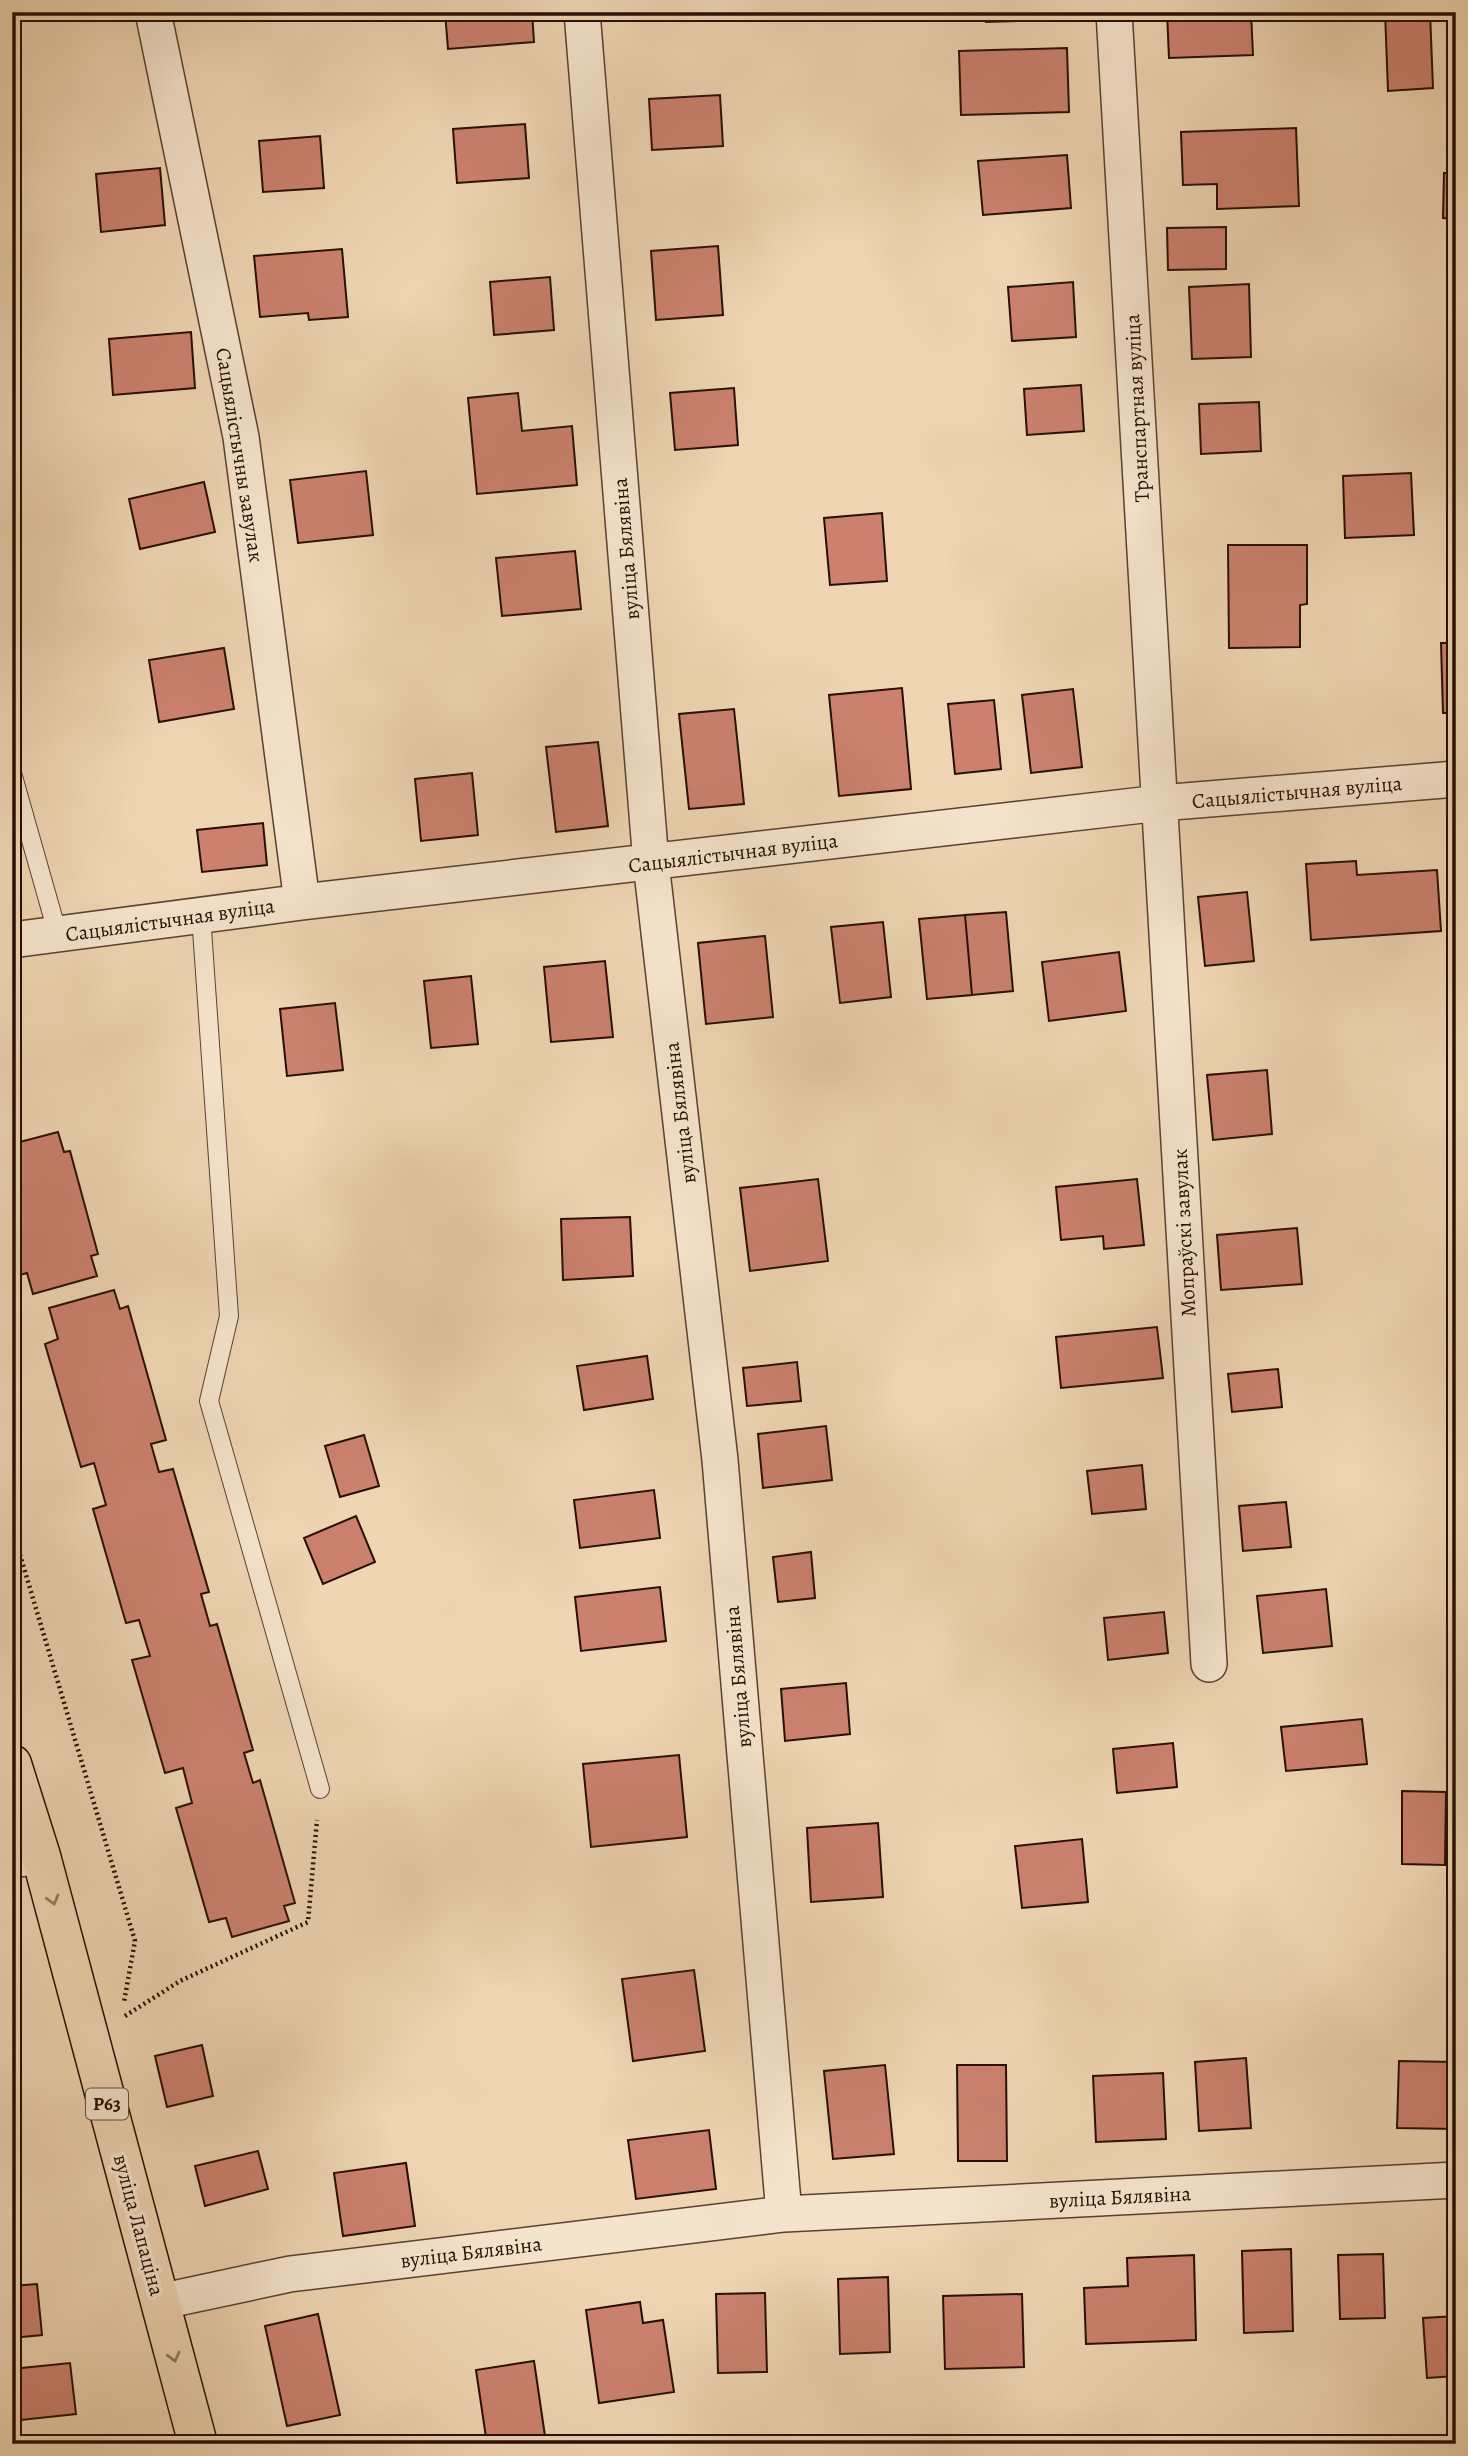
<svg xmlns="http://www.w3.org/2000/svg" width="1468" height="2456" viewBox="0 0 1468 2456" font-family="Alegreya,serif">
	<rect width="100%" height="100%" fill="#efd5b2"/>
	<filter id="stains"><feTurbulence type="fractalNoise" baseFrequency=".00286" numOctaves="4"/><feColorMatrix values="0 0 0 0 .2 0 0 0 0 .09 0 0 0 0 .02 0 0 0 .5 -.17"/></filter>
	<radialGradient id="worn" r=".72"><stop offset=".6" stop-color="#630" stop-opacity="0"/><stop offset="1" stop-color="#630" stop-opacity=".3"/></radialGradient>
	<path fill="#cb816e" stroke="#280e04" stroke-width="2" d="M445,12H532L534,42L448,49Z
		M636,12H690L691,14L637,18Z
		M986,12H1054V20L986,22Z
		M1167,12H1251L1253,55L1169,58Z
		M1385,12H1430L1433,88L1388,91Z
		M1067,48L1069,112L961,115L959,51Z
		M720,95L723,146L652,150L649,99Z
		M525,124L529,178L457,183L453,129Z
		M1296,128L1299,206L1217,209V184L1183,185L1181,132Z
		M320,136L324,188L263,192L259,141Z
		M1067,155L1071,208L983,215L978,161Z
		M160,168L165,225L101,232L96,174Z
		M1444,173H1456V219L1443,218Z
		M1226,227V269L1168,270L1167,228Z
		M718,246L723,315L656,320L651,251Z
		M342,249L348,317L309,320L308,313L260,317L254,256Z
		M550,277L554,330L494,335L490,282Z
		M1073,282L1076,337L1012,341L1008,287Z
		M1249,284L1251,357L1192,359L1189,287Z
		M191,332L195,388L113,395L109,339Z
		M1081,385L1084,431L1027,435L1024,389Z
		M734,388L738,445L675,450L670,393Z
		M518,393L522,431L572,426L577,485L477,494L468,398Z
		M1259,402L1261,451L1201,454L1199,404Z
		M366,471L373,535L298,543L290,480Z
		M1411,473L1414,535L1345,538L1343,476Z
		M204,482L215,532L140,549L129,499Z
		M882,513L887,581L830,585L824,518Z
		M1228,545H1307V604L1300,605V647L1229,648Z
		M575,551L581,609L502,616L496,558Z
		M1441,643H1456V713H1443Z
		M224,648L234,709L159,722L149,660Z
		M902,688L911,789L839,796L829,695Z
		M1073,689L1082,767L1031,773L1022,695Z
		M994,700L1001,769L955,774L948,704Z
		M734,709L744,804L689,809L679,714Z
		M598,742L608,826L556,832L546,747Z
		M472,773L478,835L421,841L415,779Z
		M263,823L267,865L202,872L197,830Z
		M1356,861L1357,875L1437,870L1441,931L1311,940L1306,864Z
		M1247,892L1254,961L1205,966L1198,897Z
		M1006,912L1013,991L972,995L965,915Z
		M965,915L972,995L927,999L919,919Z
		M883,922L891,997L840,1003L831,927Z
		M765,936L773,1017L706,1024L698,943Z
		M1119,952L1126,1011L1049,1021L1042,962Z
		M605,961L613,1037L551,1042L544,967Z
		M471,976L478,1044L431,1048L424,981Z
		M335,1003L343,1070L287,1076L280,1009Z
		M1267,1070L1272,1134L1213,1140L1207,1075Z
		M58,1132L64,1152L70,1151L98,1254L91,1256L97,1276L33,1294L27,1273L16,1276L12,1264V1144Z
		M818,1179L828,1261L750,1271L740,1188Z
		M1137,1179L1144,1245L1104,1249L1103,1236L1061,1240L1056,1187Z
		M630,1217L633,1276L563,1280L561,1219Z
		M1297,1228L1302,1284L1221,1290L1217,1235Z
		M114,1290L120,1309L128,1306L166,1440L151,1444L159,1472L173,1469L209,1592L201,1594L210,1626L217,1624L253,1750L244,1753L253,1783L260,1780L295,1903L284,1906L289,1921L232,1937L226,1918L209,1922L176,1808L192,1803L183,1768L165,1773L132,1660L150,1656L139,1620L126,1623L93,1509L106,1505L94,1463L81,1467L45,1344L58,1339L49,1308Z
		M1157,1327L1163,1378L1061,1388L1056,1337Z
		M647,1356L653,1399L584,1410L577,1366Z
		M797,1362L801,1401L747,1406L743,1368Z
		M1278,1369L1282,1407L1232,1412L1228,1374Z
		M826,1426L832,1480L763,1488L758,1434Z
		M364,1435L379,1486L340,1497L325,1446Z
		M1142,1465L1146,1509L1092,1514L1087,1471Z
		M654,1490L660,1538L580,1548L574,1500Z
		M1286,1502L1291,1547L1243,1551L1239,1506Z
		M356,1516L375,1562L323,1584L304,1538Z
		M811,1552L815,1598L778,1602L773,1557Z
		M660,1587L666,1641L581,1651L575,1597Z
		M1326,1589L1332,1646L1263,1653L1257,1596Z
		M1164,1612L1168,1653L1108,1660L1104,1618Z
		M846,1683L850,1734L785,1741L781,1689Z
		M1362,1719L1367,1764L1286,1771L1281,1727Z
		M1173,1743L1177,1787L1117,1793L1113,1749Z
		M679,1755L687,1837L591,1847L583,1764Z
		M1402,1791L1446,1792L1445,1865L1402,1864Z
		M878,1823L883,1897L811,1902L807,1828Z
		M1082,1839L1088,1902L1022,1908L1015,1846Z
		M694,1970L705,2051L633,2061L622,1979Z
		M202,2045L213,2096L167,2107L155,2056Z
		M1246,2058L1251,2128L1199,2131L1195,2062Z
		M1399,2061L1456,2062V2129L1397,2128Z
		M885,2065L894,2154L833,2159L824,2071Z
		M957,2065H1006L1007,2161H958Z
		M1163,2073L1166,2139L1096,2142L1093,2076Z
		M709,2130L716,2189L636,2199L628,2140Z
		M258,2151L268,2189L205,2206L195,2166Z
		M406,2163L415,2226L343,2236L334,2173Z
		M1291,2249L1293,2331L1244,2333L1242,2251Z
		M1383,2254L1385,2318L1340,2319L1338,2255Z
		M1194,2255L1196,2340L1086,2344L1084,2288L1128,2286L1127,2258Z
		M888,2277L890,2352L840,2354L838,2279Z
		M37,2284L42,2335L12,2338V2286Z
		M765,2293L767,2372L718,2373L716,2294Z
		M1022,2294L1024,2367L945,2369L943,2296Z
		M640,2302L643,2323L663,2320L674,2392L599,2403L586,2310Z
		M318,2314L340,2415L287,2426L265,2326Z
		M1456,2316V2376L1427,2378L1423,2318Z
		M534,2361L545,2436L487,2444L476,2370Z
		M70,2363L76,2414L12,2421V2369Z"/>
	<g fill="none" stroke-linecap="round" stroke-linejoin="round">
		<g stroke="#5a4030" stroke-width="20">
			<path id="lane" d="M12,773L58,935
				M201,915L229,1316L209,1401L320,1789"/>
		</g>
		<g stroke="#5a4030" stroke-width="38">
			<path id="street" d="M153,12L241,437L302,902
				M582,12L651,863L720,1460L784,2214
				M1114,12L1209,1664
				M12,940L302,902L1160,803L1456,779
				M12,1860L41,1856
				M159,2302L290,2274L784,2214L1456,2180"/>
		</g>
		<g stroke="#280e04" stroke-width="41">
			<path id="primary" d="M12,1764L41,1856L198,2444"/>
		</g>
		<path stroke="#280e04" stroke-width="4.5" stroke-dasharray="2 3.5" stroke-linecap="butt" d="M12,1528L135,1941L124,2002
			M125,2016L180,1981L308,1922L317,1820"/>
		<use href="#lane" stroke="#f5e4cd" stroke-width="18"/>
		<use href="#street" stroke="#f5e4cd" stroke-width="35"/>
		<use href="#primary" stroke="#efd5b2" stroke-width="38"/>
	</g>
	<defs><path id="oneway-chevron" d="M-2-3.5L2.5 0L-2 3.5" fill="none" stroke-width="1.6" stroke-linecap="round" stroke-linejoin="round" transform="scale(1.75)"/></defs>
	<g stroke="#957b64">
		<use href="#oneway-chevron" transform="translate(53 1900) rotate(75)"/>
		<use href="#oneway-chevron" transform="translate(174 2357) rotate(75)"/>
	</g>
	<g text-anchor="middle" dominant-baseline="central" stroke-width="7" stroke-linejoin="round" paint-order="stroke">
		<rect fill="#f5e4cd" stroke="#664e40" stroke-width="2" x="86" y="2088.5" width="42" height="31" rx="5"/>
		<g font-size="19" font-weight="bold" fill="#280e04">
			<text x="107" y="2104">Р63</text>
		</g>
		<g font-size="21" fill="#280e04" stroke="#f5e4cd">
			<text transform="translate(1137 408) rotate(-93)">Транспартная вуліца</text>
			<text transform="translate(240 455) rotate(81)">Сацыялістычны завулак</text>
			<text transform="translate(626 549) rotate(-95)">вуліца Бялявіна</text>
			<text transform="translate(1297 792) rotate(-5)">Сацыялістычная вуліца</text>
			<text transform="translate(733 853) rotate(-7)">Сацыялістычная вуліца</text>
			<text transform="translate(170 920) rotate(-8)">Сацыялістычная вуліца</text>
			<text transform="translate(680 1113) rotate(-97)">вуліца Бялявіна</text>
			<text transform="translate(1184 1233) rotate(-93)">Мопраўскі завулак</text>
			<text transform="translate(738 1677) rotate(-95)">вуліца Бялявіна</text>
			<text transform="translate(1120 2197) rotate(-3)">вуліца Бялявіна</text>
			<text transform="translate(139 2225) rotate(75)">вуліца Лапаціна</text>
			<text transform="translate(471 2252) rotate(-7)">вуліца Бялявіна</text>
		</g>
	</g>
	<rect width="1468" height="2456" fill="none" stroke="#efd5b2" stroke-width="42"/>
	<rect x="14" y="14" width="1440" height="2428" fill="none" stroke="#280e04" stroke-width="3.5"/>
	<rect x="21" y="21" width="1426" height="2414" fill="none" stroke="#280e04" stroke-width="2"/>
	<rect width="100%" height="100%" filter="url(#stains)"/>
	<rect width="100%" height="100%" fill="url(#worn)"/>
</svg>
